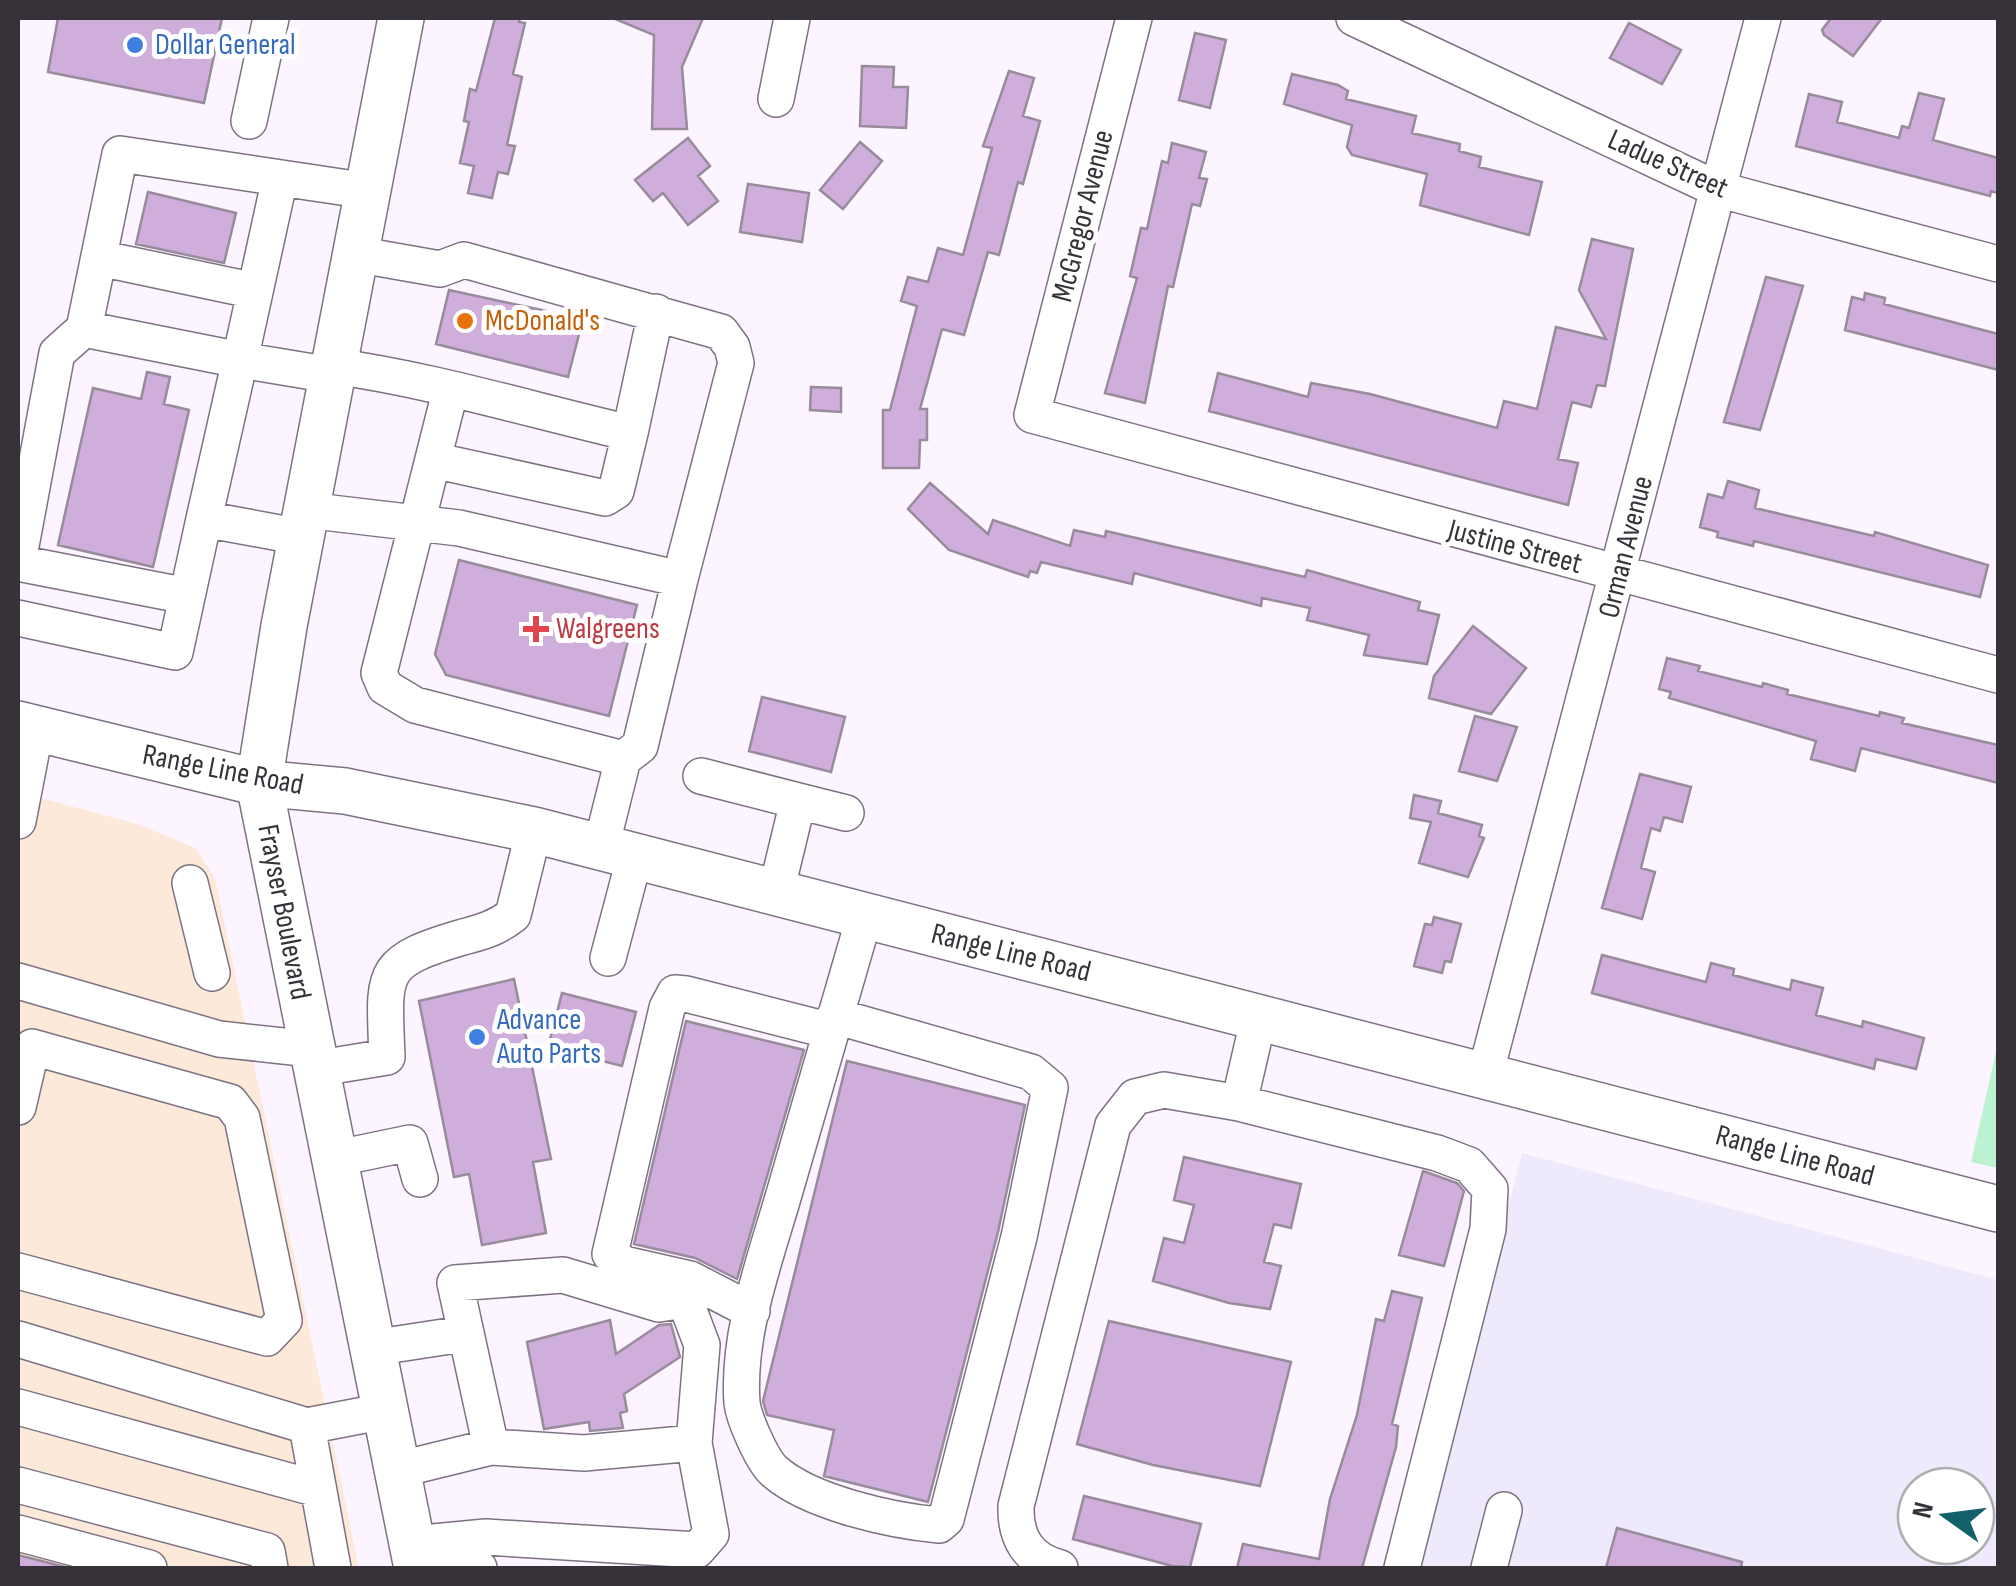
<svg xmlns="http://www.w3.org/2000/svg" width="2016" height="1586" viewBox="0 0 2016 1586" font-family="'Sofia Sans Condensed',sans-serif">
	<rect width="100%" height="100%" fill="#fcf4ff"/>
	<path fill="#fce9d9" d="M18,792L137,824L195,848L215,878L359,1568H18Z"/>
	<path fill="#eeeafc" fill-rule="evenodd" d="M1522,1153L1998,1280V1568H1417ZM1916,1486H1976V1546H1916Z"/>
	<path fill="#bdf2d1" d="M1998,1043V1168L1971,1162Z"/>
	<path fill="#cfaedb" stroke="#988b9c" stroke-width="2.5" d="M58,18H222L204,103L48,72Z
		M495,18H520L519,22L525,23L513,74L522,77L507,145L515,146L508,174L498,172L492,198L468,193L474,166L460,163L469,122L464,121L470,89L476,91Z
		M613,18H703L682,67L687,129H652L654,35Z
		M1831,18H1882L1853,56L1824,35L1822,30Z
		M1629,23L1681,50L1662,84L1610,58Z
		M1195,33L1226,40L1210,108L1179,100Z
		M862,66L894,67L893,87H908L906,128L860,126Z
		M1009,71L1034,78L1023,116L1040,121L1023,184L1018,182L999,255L988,252L964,335L942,329L920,409H927V440H920L919,468H883V410H890L917,306L901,301L908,277L928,282L938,248L963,255L992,148L983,146Z
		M1292,74L1338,85L1348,91L1346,99L1416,116L1412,133L1460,144L1459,151L1481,157L1479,167L1542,182L1529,235L1420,205L1427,174L1352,155L1347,147L1352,125L1284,104Z
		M1919,93L1944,99L1933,140L1998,158V193L1991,191L1990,196L1796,146L1809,94L1842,102L1837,122L1899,138L1902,126L1909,128Z
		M688,138L710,166L698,176L718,201L688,225L663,193L653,201L635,180Z
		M860,142L882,161L843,209L820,190Z
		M1172,143L1206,152L1199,178L1207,179L1200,206L1192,204L1173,287L1168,286L1145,403L1105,393L1137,278L1130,276L1141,228L1147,229L1162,161L1168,163Z
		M748,184L809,193L802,242L740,232Z
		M148,192L236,213L224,263L136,244Z
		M1592,239L1633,249L1605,386L1597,385L1591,407L1572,402L1558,459L1578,463L1568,505L1209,411L1218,373L1308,397L1311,383L1370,394L1497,428L1504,401L1537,409L1556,327L1606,339L1579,290Z
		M1766,277L1803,286L1760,430L1724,422Z
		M449,290L583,319L568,377L436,344Z
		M1865,293L1885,298L1884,304L1998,334V370L1845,330L1852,297L1864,300Z
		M147,372L170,377L164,404L189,410L153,567L58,545L93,388L141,399Z
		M811,387L841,388V412L810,410Z
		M1728,481L1759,490L1755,508L1874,536L1875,532L1988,565L1980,597L1754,541L1753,546L1717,537L1718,532L1700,527L1708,494L1723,498Z
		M930,483L988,534L993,520L1070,546L1074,530L1105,537L1106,531L1305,577L1307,570L1420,602L1418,610L1439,615L1427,664L1364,655L1369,635L1307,620L1310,608L1262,598L1261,606L1134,573L1132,584L1041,562L1037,573L1030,571L1028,577L949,550L908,509Z
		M459,560L637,605L609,716L446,675L435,654Z
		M1473,626L1526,668L1491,714L1429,698L1434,676Z
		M1667,658L1700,666L1698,671L1762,687L1763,683L1788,690L1787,694L1879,716L1880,712L1904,718L1902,723L1998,745V783L1861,748L1855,771L1811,759L1816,741L1669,698L1671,692L1659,689Z
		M762,697L845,717L831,772L749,751Z
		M1475,716L1517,727L1497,781L1459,771Z
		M1640,774L1691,787L1682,822L1664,817L1660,831L1651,828L1641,868L1655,872L1642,919L1602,908Z
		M1414,795L1441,801L1438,813L1482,825L1479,836L1484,838L1468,877L1419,863L1431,822L1410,818Z
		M1434,917L1461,924L1451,962L1445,961L1442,973L1414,966L1425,924L1432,925Z
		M1602,955L1706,982L1711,963L1734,969L1733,975L1790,990L1792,980L1823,988L1816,1015L1862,1027L1863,1021L1924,1038L1916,1069L1876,1059L1874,1069L1592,993Z
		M514,979L551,1159L533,1162L546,1233L482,1245L469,1174L454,1177L419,1001Z
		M562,993L636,1012L622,1066L548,1047Z
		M686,1021L804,1050L737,1279L695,1258L634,1244Z
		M847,1061L1025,1105L998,1232L928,1502L824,1476L834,1430L767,1415L763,1401Z
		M1184,1157L1301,1184L1291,1228L1274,1224L1264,1262L1281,1266L1270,1309L1229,1303L1153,1281L1164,1238L1184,1243L1194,1205L1174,1200Z
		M1423,1171L1457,1183L1464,1191L1444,1266L1399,1255Z
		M1392,1291L1422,1298L1392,1424L1398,1426L1396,1447L1362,1568H1237L1243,1544L1319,1559L1330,1499L1357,1415L1376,1319L1384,1321Z
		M610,1320L616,1354L659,1325L671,1324L680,1357L624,1394L627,1411L620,1413L623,1428L590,1431L589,1422L544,1429L527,1342Z
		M1109,1321L1291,1362L1260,1486L1153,1465L1077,1444Z
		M1084,1496L1201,1524L1190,1567L1172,1566L1073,1539Z
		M1617,1528L1742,1562L1741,1568H1606Z
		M18,1555L69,1568H18Z"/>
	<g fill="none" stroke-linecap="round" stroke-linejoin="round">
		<g stroke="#7d7282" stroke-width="38">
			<path id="minor" d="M1134,18L1032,415L1998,675
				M1354,18L1717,189L1998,264
				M776,99L792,18
				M249,121L271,18
				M280,178L240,360L331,375
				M99,258L255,291
				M84,329L120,154L368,191
				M333,366C433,380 531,410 630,433L656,312
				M450,392L379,673L385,687L415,705L623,759L601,847
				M433,460L605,498L616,491L630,433
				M306,510L459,528L680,579L736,363L732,347L721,332L464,260L440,269L355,254
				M18,562L57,353L84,329L240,360L204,519L301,537
				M18,563L187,596
				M18,618L175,652L204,519
				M623,759L640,746L680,579
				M701,776L798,801
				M18,821L36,728
				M190,883L212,973
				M776,892L798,801L846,813
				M608,958L635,856
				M18,981L219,1039L311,1049
				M835,1016L1031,1072L1050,1088L1019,1237L946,1519L939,1525C893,1521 810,1503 774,1471C762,1460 744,1419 742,1403C737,1333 765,1260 784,1194C811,1101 838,1008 865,915
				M314,1069L387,1057C384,972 377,962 463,937C482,932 497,928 513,915L534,830
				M1485,1075L1763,18
				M1239,1103L1437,1153L1469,1165L1490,1189L1488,1229L1402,1568
				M18,1107L32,1047L230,1102L242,1118L284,1320L267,1338L18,1271
				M333,1159L410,1143L420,1179
				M752,1311L690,1279L624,1264L610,1254L667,1008L675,993L686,994L831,1031
				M18,1339L307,1426
				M372,1348L463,1334
				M18,1407L318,1489
				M397,1470L491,1447L584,1453L694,1443
				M18,1485L267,1551L270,1568
				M18,1533L149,1568
				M412,1544L486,1537L697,1550L711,1534L694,1443L702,1345L685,1300L659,1304L563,1275L455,1283L491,1447
				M333,1568L307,1426L385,1411
				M444,1568L467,1565L479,1568
				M1060,1568C1029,1560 1015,1539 1016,1506L1113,1125L1135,1097L1164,1090L1239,1103L1259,1017
				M1489,1568L1504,1510"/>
		</g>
		<g stroke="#7d7282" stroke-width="48">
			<path id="major" d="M401,18L284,626L259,783L417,1568
				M18,724L259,783L345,791L534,830L1998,1209"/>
		</g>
		<use href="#minor" stroke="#fff" stroke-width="35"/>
		<use href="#major" stroke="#fff" stroke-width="45"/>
	</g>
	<g fill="#3f7fe0" stroke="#fff" stroke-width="4">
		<circle cx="135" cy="45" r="10"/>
		<circle cx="477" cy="1037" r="10"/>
	</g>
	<circle fill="#e8710a" stroke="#fff" stroke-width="4" cx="465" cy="321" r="10"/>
	<path fill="#e0444e" stroke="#fff" stroke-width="4" d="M531 614h10v10h10v10h-10v10h-10v-10h-10v-10h10z"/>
	<g text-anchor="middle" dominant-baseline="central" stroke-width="10" stroke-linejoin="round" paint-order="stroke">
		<g font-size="30" fill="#366cbe" stroke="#fff" text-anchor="start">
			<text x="155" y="45">Dollar General</text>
			<text x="497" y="1020">Advance<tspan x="497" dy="34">Auto Parts</tspan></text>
		</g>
		<g font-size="30" fill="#373239" stroke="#fff">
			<text transform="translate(1668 164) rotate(24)">Ladue Street</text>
			<text transform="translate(1083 216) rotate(-76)">McGregor Avenue</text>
			<text transform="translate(1515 547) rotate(15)">Justine Street</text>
			<text transform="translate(1626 547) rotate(-76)">Orman Avenue</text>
			<text transform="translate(223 770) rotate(11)">Range Line Road</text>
			<text transform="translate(284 912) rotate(79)">Frayser Boulevard</text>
			<text transform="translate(1011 953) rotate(14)">Range Line Road</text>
			<text transform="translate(1795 1156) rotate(15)">Range Line Road</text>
		</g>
		<g font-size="30" fill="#c56008" stroke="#fff" text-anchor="start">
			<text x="485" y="321">McDonald's</text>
		</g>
		<g font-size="30" fill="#be3a42" stroke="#fff" text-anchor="start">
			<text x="556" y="629">Walgreens</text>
		</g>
	</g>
	<rect width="2016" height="1586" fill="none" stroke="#373239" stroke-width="40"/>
	<g transform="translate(1946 1516) rotate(284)"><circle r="48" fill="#ffffff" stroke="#afadb0" stroke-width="2.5"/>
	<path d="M0-8L18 38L0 25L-18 38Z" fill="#13626b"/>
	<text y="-15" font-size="28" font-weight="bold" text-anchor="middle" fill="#373239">N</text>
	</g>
</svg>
